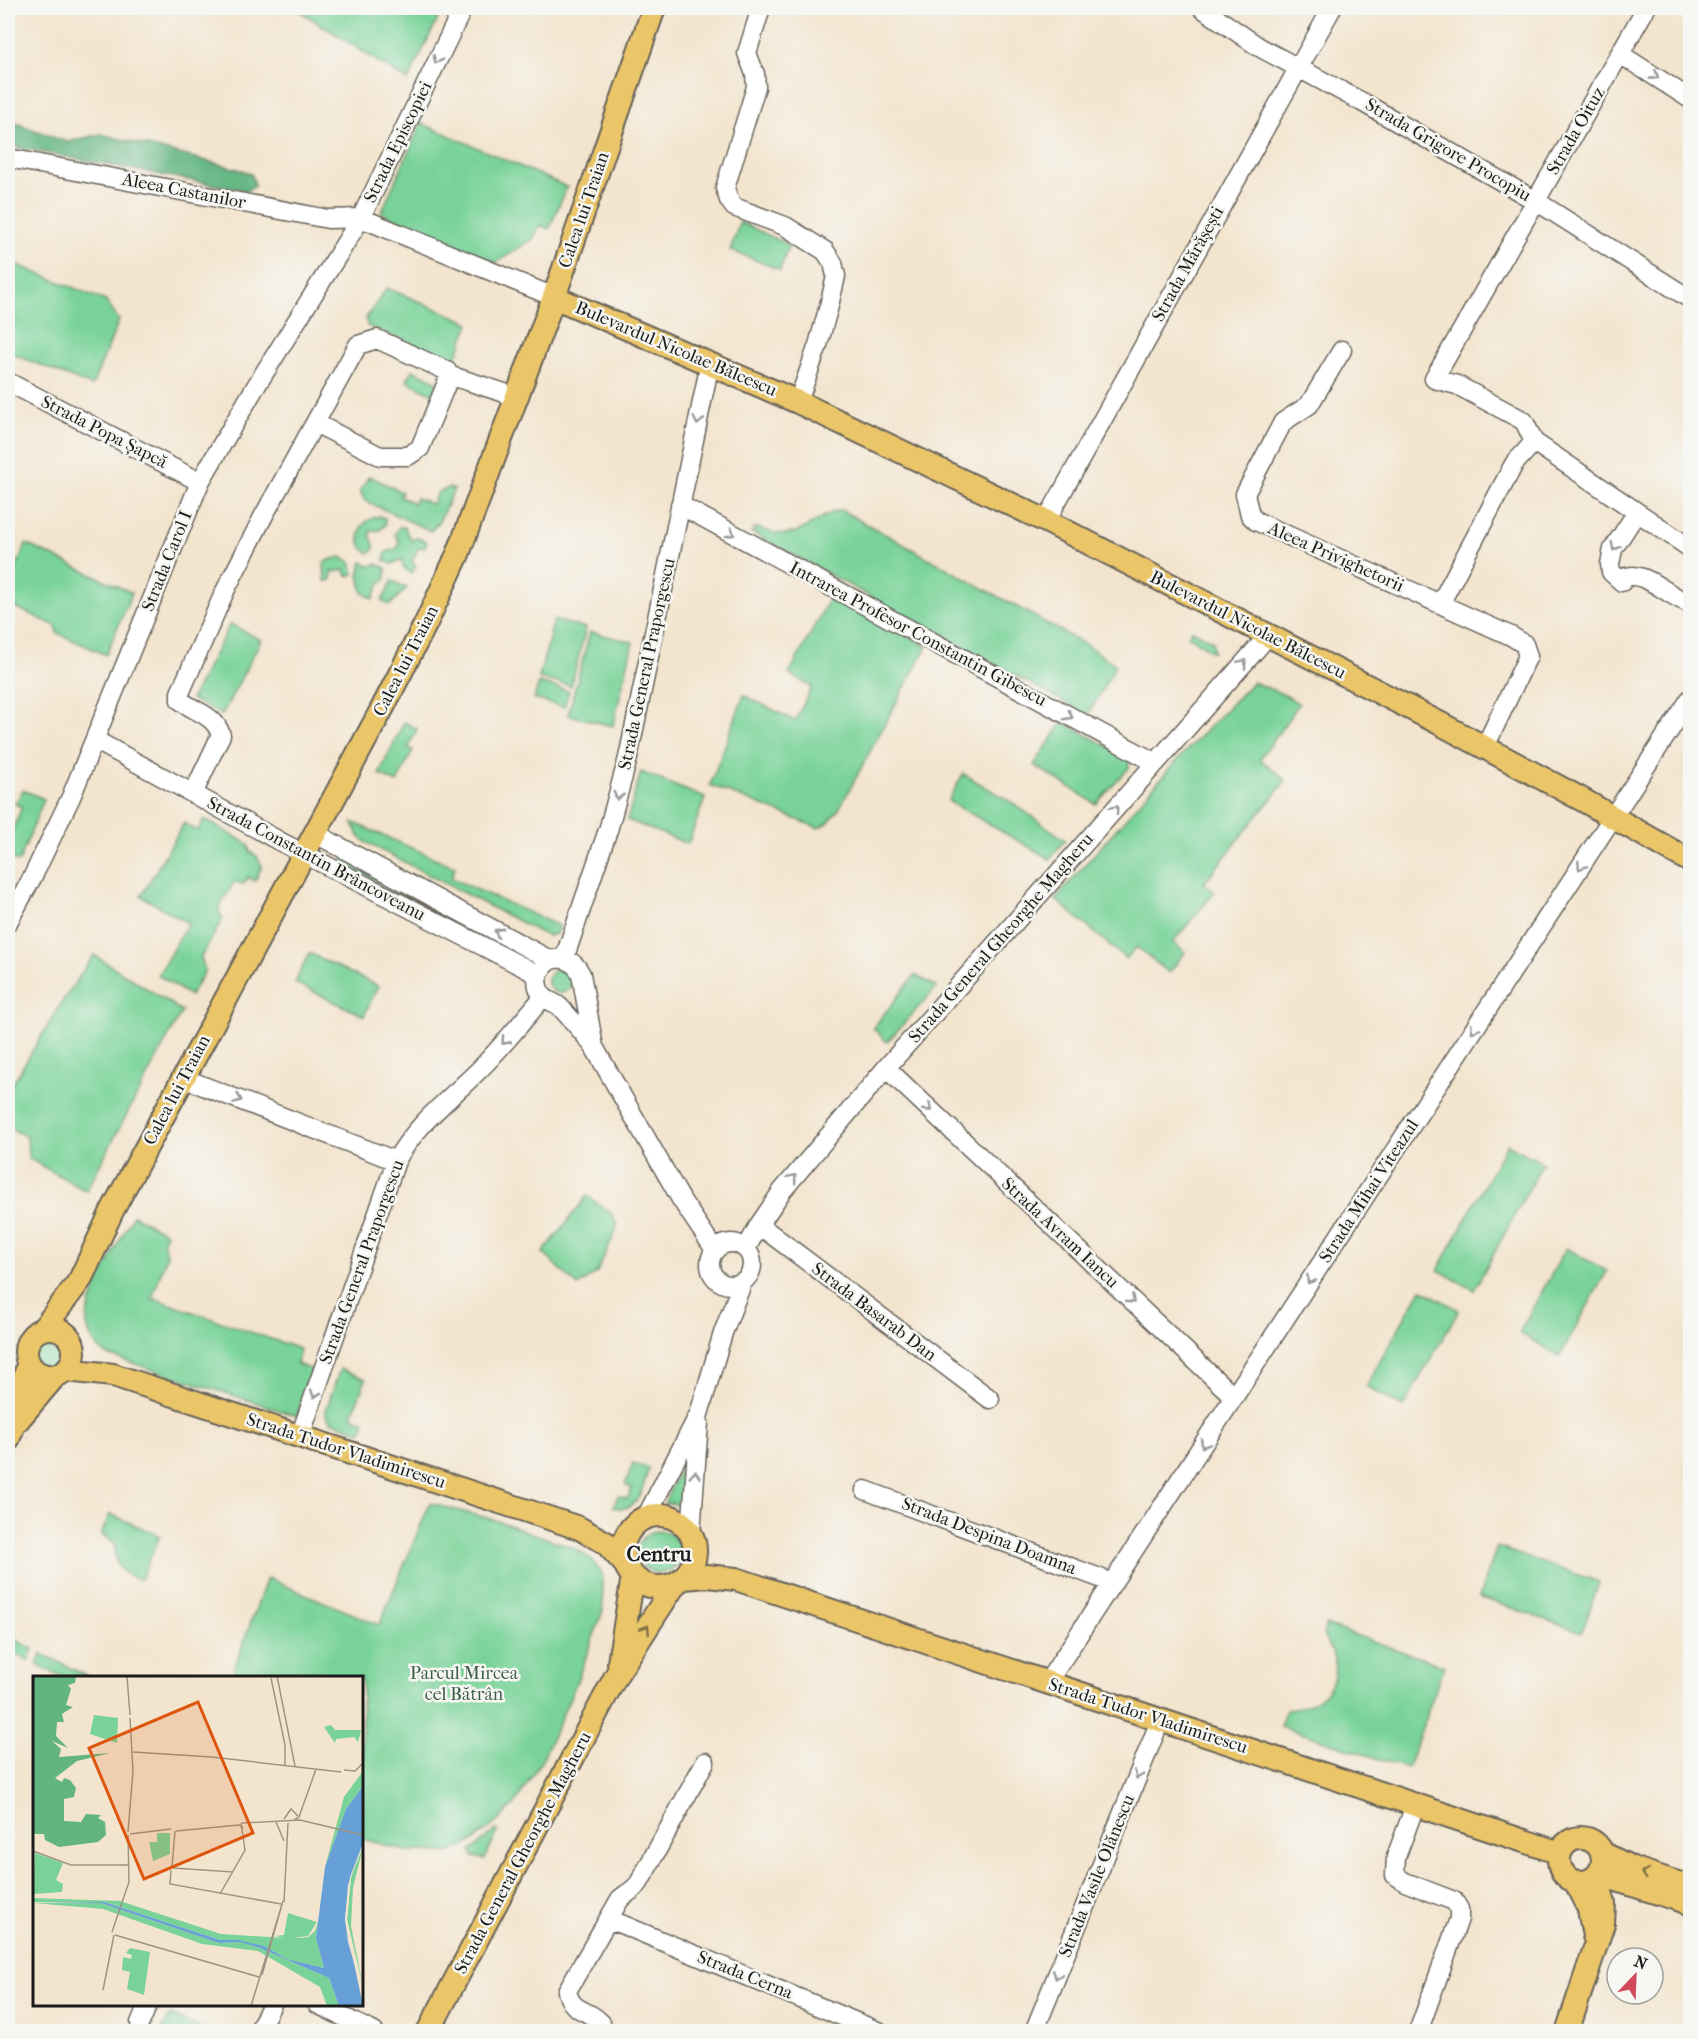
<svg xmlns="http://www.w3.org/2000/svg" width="1698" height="2039" viewBox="0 0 1698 2039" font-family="'IM FELL French Canon',serif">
	<rect width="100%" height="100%" fill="#f6f6f2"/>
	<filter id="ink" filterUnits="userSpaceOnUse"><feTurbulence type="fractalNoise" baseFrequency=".0167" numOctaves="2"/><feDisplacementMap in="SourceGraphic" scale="12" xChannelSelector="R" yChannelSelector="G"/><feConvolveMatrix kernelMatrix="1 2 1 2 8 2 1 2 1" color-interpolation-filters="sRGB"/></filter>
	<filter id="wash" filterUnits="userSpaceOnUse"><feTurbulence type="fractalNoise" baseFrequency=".008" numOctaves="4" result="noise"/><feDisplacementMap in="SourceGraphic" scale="24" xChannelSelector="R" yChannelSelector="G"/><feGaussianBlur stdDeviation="1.35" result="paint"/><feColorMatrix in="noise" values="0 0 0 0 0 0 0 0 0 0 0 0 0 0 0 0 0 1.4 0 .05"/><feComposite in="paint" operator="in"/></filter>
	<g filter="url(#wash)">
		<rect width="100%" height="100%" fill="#f3e4cd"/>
		<path fill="#79d399" stroke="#4a785a" stroke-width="1.5" d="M295,8H443L408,81Z
			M421,123L567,187L549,229L540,225L533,239L496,263L381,213Z
			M740,222L789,245L780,270L730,250Z
			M8,261L106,301L119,320L92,386L8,352Z
			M387,288L470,323L454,362L367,326L366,318Z
			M412,370L438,382L433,394L407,381Z
			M369,476L402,492L400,497L414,503L416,498L432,504L438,492L449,488L454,489L438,524H436L431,531L365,501L360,491Z
			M841,510L1086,645L1116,665L1088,715L751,532L755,528C765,529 774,534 783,534C806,534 821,513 841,510Z
			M379,516L385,518V525L380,530L372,531L370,535C372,543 379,547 370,553C358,550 356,532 365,523C368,519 374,518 379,516Z
			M399,527H404L411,540L417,538L427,542L425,548L419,547L412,561L416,567L412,573C404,569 402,567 402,559L392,564L384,560L386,552L398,548L399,541L395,534Z
			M26,544L132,593L106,655L57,633L56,626L8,604V587Z
			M341,557L351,562L354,574L347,576L345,570L332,572L331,580L325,581L324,563L329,560Z
			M362,562L370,566L376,564L386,568V579L380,583L373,599L363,593L359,576Z
			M392,581L407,588L390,605L382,601Z
			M832,594L927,646L839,809L828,823L818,828L710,785L744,695L795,721L812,687L789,674Z
			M554,620L586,628L571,686L539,678Z
			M230,624L261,640L222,715L191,699Z
			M1192,630L1213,641V652L1188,636Z
			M590,632L633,642L613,726L568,715Z
			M1253,682L1287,696L1299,704L1260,759L1286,780L1204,883L1215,892L1173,942L1185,952L1169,973L1137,947L1126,959L1055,899L1178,759Z
			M539,683L569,691L564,707L534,699Z
			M404,722L417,729L408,748L413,750L397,783L379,774Z
			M1063,722L1129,758V768L1096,804L1034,765Z
			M641,772L705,798L688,844L627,820Z
			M963,774L1010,801L1065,840L1050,859L948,801Z
			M23,790L44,799L19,862L8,857V841L22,807L15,804Z
			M204,819L248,844L250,852L257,856L262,866L255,881L248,877L244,884L234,882L218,910L223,919L201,957L205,971L190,996L158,975L188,923L141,896L184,823L198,831Z
			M352,822L455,867L451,878L559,926L556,934L548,936L539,932L365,842L359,836Z
			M345,858L509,946L505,952L342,864Z
			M309,953L378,986L364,1016L295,983Z
			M94,955L182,1011L86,1191L28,1158L27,1137L8,1127V1091L64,999Z
			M548 981a12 12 0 1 1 24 0a12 12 0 1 1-24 0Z
			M915,975L937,987L887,1042L873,1028Z
			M1507,1144L1543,1163L1474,1290L1438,1270Z
			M587,1196L611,1213L617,1224L615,1233L597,1272L578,1286L543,1253Z
			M133,1215L166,1233L163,1241L167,1255L152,1298L300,1349L297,1364L313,1370L297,1416L107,1355C97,1348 89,1338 87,1325C83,1304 122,1237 133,1215Z
			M1566,1248L1607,1271L1560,1356L1519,1333Z
			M1421,1289L1459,1310L1403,1407L1366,1386Z
			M33 1352a16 16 0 1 1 32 0a16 16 0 1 1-32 0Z
			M340,1369L366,1379L352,1416L365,1422L362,1432L331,1421L326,1415V1410Z
			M688,1449L682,1508L673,1503L664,1504Z
			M633,1463L649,1468C642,1488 640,1514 613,1507L618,1496L628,1499L632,1488L625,1485Z
			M430,1503L498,1521L574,1548L591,1559L602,1573L603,1611L575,1686L542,1760L514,1805L497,1822L472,1842L450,1852L407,1851L362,1839V1678L231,1677L267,1578L379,1625Z
			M110,1514L160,1536L141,1579C127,1578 115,1568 115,1553C114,1548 116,1547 114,1543C111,1538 106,1537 101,1535Z
			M638 1552a21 21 0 1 1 42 0a21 21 0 1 1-42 0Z
			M1497,1547L1599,1582L1582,1632L1479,1597Z
			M1326,1625L1444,1666L1408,1767H1403L1280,1726L1286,1709C1330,1707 1349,1671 1323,1635Z
			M8,1636L33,1649L28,1660L8,1650Z
			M42,1654L89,1677H63L37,1665Z
			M496,1830L498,1832L484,1859L473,1857L471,1851Z
			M170,2015L207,2031H162Z"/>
		<path fill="#62b581" stroke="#3f684e" stroke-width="1.5" d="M8,120L67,142L101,134L234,168L245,171L252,175L255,186L247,191L8,146Z"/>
	</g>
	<g filter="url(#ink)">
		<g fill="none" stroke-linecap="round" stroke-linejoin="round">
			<g stroke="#67625a" stroke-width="21">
				<path id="minor" d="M761,8L747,53L755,74L756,87L725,188L729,200L734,207L785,226L825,251L833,263L836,276L829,306L818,345L798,402
					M1202,8L1259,47L1362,102L1536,201L1690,299
					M1646,8L1434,379L1457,385L1524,421L1534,442L1690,548
					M1620,54L1690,99
					M8,158L328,219L361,218L554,297
					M1342,350L1309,405L1283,422L1245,494L1250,515L1256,521L1511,636L1524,644L1528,656L1485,747
					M8,382L200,482
					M315,423L380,456H408L420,448L448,380L455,377L517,397
					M680,505L1156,763
					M1046,521L1332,8
					M1626,577C1646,570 1670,599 1690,603
					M1622,582L1611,572L1610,564L1613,549L1637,512
					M1440,604L1514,464L1534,442
					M95,740L281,842L529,970L538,977
					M193,794L221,735C214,714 196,713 180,700V693L225,591L264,515L358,345L377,339L447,371
					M316,834L550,960
					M8,922L33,876L71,797L200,482L253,391L361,218L463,8
					M564,959L609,827L628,758L710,363
					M594,1047C584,1033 572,1020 560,1007C555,1002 549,1002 544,997C532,985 538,969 550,960C564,956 574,961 581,974L594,1047L682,1201L715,1250
					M886,1068L1234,1397
					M183,1078L396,1161
					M759,1225L990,1399
					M710 1264a21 21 0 1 1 42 0a21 21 0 1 1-42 0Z
					M746,1249L759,1225L782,1191L886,1068L1268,636
					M300,1436L396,1161C416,1123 454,1096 483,1066C504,1044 524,1020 543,997
					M865,1490L1113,1583
					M645,1519L699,1414L723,1333L743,1281
					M691,1533L699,1422
					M1047,1683L1690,699
					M1415,1806L1396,1857L1395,1875L1405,1882L1454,1901L1459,1909V1919L1418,2032
					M609,1919L880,2032
					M317,2004L374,2032
					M140,2023L148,2004
					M258,2032L272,2004
					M599,2032L601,2023C588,2008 572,2014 567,1991L620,1899C627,1893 634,1890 639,1883L705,1762
					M1034,2032L1160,1721"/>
			</g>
			<g stroke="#67625a" stroke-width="26">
				<path id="major" d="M554,297L798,402L1046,521L1441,724L1581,799L1690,861
					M26 1352a24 24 0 1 1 48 0a24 24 0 1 1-48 0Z
					M43,1329L80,1280L112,1211L383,707L426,623L458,554L554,297L654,8
					M66,1370L113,1375L579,1528L606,1543L626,1565
					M17,1421L55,1376
					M8,1440L14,1424L28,1364
					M623 1551a36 36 0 1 1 72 0a36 36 0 1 1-72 0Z
					M684,1578L707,1576L736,1579L1560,1853
					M619,1663L633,1576
					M1559 1860a22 22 0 1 1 44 0a22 22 0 1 1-44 0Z
					M1602,1853L1632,1868L1690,1887
					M1598,1874L1690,1903
					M1575,1882L1589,1909L1594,1936
					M428,2032L617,1674L675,1584
					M1567,2032L1603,1924L1604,1904L1597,1875"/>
			</g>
			<use href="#minor" stroke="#fff" stroke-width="18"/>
			<use href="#major" stroke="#ebc669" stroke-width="22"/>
		</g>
		<defs><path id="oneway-chevron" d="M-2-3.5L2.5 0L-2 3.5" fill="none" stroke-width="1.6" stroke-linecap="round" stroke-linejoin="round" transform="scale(1.5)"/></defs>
		<g stroke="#999">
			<use href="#oneway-chevron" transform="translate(437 60) rotate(116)"/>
			<use href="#oneway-chevron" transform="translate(1655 76) rotate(33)"/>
			<use href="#oneway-chevron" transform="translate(698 421) rotate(102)"/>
			<use href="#oneway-chevron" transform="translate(731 533) rotate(29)"/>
			<use href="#oneway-chevron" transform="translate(1615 547) rotate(117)"/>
			<use href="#oneway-chevron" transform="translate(1243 663) rotate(-49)"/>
			<use href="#oneway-chevron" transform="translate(1069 716) rotate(28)"/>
			<use href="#oneway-chevron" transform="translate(618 796) rotate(105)"/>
			<use href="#oneway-chevron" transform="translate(1115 809) rotate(-49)"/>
			<use href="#oneway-chevron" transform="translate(1581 866) rotate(123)"/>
			<use href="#oneway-chevron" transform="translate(498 932) rotate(-152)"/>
			<use href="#oneway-chevron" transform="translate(1474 1029) rotate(123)"/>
			<use href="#oneway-chevron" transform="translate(505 1041) rotate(132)"/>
			<use href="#oneway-chevron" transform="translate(238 1099) rotate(21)"/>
			<use href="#oneway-chevron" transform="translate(928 1108) rotate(43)"/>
			<use href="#oneway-chevron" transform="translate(793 1178) rotate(-50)"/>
			<use href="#oneway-chevron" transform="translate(1310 1280) rotate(123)"/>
			<use href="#oneway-chevron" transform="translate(1131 1300) rotate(43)"/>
			<use href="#oneway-chevron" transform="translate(315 1394) rotate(109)"/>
			<use href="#oneway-chevron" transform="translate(1204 1444) rotate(123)"/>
			<use href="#oneway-chevron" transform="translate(695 1475) rotate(-86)"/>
			<use href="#oneway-chevron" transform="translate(1138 1775) rotate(112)"/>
			<use href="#oneway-chevron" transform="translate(1057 1975) rotate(112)"/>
		</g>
		<g stroke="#847142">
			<use href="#oneway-chevron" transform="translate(646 1629) rotate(-57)"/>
			<use href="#oneway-chevron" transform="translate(1645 1873) rotate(-162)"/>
		</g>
	</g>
	<g text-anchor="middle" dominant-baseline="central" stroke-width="5" stroke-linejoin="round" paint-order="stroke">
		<g font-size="18" fill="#1c1c1c" stroke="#f6f6f2">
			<text transform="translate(1576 131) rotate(-60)">Strada Oituz</text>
			<text transform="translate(398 142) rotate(-64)">Strada Episcopiei</text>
			<text transform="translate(1448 150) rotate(30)">Strada Grigore Procopiu</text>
			<text transform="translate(184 191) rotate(11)">Aleea Castanilor</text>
			<text transform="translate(584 210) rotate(-71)">Calea lui Traian</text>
			<text transform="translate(1188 264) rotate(-61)">Strada Mărășești</text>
			<text transform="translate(676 349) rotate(23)">Bulevardul Nicolae Bălcescu</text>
			<text transform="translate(104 432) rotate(27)">Strada Popa Șapcă</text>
			<text transform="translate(1336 557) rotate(24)">Aleea Privighetorii</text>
			<text transform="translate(167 561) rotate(-68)">Strada Carol I</text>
			<text transform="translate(1248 625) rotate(27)">Bulevardul Nicolae Bălcescu</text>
			<text transform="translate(918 634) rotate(28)">Intrarea Profesor Constantin Gibescu</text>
			<text transform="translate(406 661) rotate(-63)">Calea lui Traian</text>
			<text transform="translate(647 664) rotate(-78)">Strada General Praporgescu</text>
			<text transform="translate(316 859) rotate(28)">Strada Constantin Brâncoveanu</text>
			<text transform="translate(1001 938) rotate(-49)">Strada General Gheorghe Magheru</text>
			<text transform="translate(177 1090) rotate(-62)">Calea lui Traian</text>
			<text transform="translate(1369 1191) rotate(-57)">Strada Mihai Viteazul</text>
			<text transform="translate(1060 1233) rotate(43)">Strada Avram Iancu</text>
			<text transform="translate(362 1262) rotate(-70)">Strada General Praporgescu</text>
			<text transform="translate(874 1312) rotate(37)">Strada Basarab Dan</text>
			<text transform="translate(346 1451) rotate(18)">Strada Tudor Vladimirescu</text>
			<text transform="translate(989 1536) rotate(21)">Strada Despina Doamna</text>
			<text transform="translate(1148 1716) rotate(18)">Strada Tudor Vladimirescu</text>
			<text transform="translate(523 1853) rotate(-62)">Strada General Gheorghe Magheru</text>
			<text transform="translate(1097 1876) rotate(-68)">Strada Vasile Olănescu</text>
			<text transform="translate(745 1975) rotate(22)">Strada Cerna</text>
		</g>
		<g font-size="18" fill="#3d5c48" stroke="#f6f6f2">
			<text x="464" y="1673">Parcul Mircea<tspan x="464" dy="21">cel Bătrân</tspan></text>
		</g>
		<g font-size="21" font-weight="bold" fill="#1c1c1c" stroke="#f6f6f2">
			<text x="659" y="1554">Centru</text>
		</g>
	</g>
	<g transform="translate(33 1676)">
		<rect width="330" height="330" fill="#f3e4cd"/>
		<path d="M61,39L85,42L84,67L57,58ZM298,49L302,54H328L325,66L321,61L303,63L302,67L291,51ZM330,95V110L313,133L292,191L311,121ZM124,157H137V178L120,185L116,166H124ZM330,171L320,212L318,250L330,311L314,243L318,201ZM2,177L30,187L23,204L30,208L29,216L0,218ZM0,222L87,225L188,258L251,262L242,260L251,259L255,237L284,246L275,260L260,262H267L275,261L282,255L285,246L288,224L283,262L291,292L254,283L231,270L187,264L71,226H1ZM0,227H68L186,267L207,266L227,272L296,302L306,330H294L287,311L225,275L169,268L70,233ZM97,272L117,276L111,319L94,313L97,296L89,294L90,281L98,283L99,279L93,277Z" fill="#79d399"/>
		<path d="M0,0H43L42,7L35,9L38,13L33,29L40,31L29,38L31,46H24L23,60L35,72L19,65L28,73L26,81L77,77L44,85L22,102L29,106L31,102L37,104L43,112L41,121L31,123V145L48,146L53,138L68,139L65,142L72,146L73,159L65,166L26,171L12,164L11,158H0Z" fill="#62b581"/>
		<path d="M330,110V167L315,209L312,244L330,330H306L296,302L227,272L207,266L186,267L68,227H0L71,226L187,264H205L231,270L254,283L291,292L283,262L292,191L313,133Z" fill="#66a0d6"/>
		<path d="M330,167L318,201L314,244L315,258L330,311V318L315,266L312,243L317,201Z" fill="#f3e4cd"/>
		<path fill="none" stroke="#9d9486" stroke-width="1.5" d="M94,0L97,39M244,0L262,90M238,2L252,69V89M100,76L179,81L308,96M311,94L322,95L330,87M251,143L258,133L265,140M261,144L266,141L283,93M243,146L251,165M209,147L267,144L330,159M143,155L206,149L210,152M95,156L100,95L97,42M97,158L138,153M0,175L38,189H96M139,191L142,155M140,192L200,196M138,194L137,208L248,228M187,218L212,174L208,147M251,226L255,147M79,256L96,206L95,159M82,259L226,301M70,314L81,259M218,330L250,225L229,299"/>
		<path fill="#de560d" fill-opacity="0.15" stroke="#de560d" stroke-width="3" d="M165,26L220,157L111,203L56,72Z"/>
		<rect width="330" height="330" fill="none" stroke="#1c1c1c" stroke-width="3"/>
	</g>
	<rect width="1698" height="2039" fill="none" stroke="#f6f6f2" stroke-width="30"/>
	<g transform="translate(1635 1976) rotate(23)"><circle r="28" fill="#f6f6f2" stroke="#9f9f9c" stroke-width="1.5"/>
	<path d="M0-4.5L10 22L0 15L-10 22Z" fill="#d1495b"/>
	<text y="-9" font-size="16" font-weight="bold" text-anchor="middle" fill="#1c1c1c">N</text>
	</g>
</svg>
